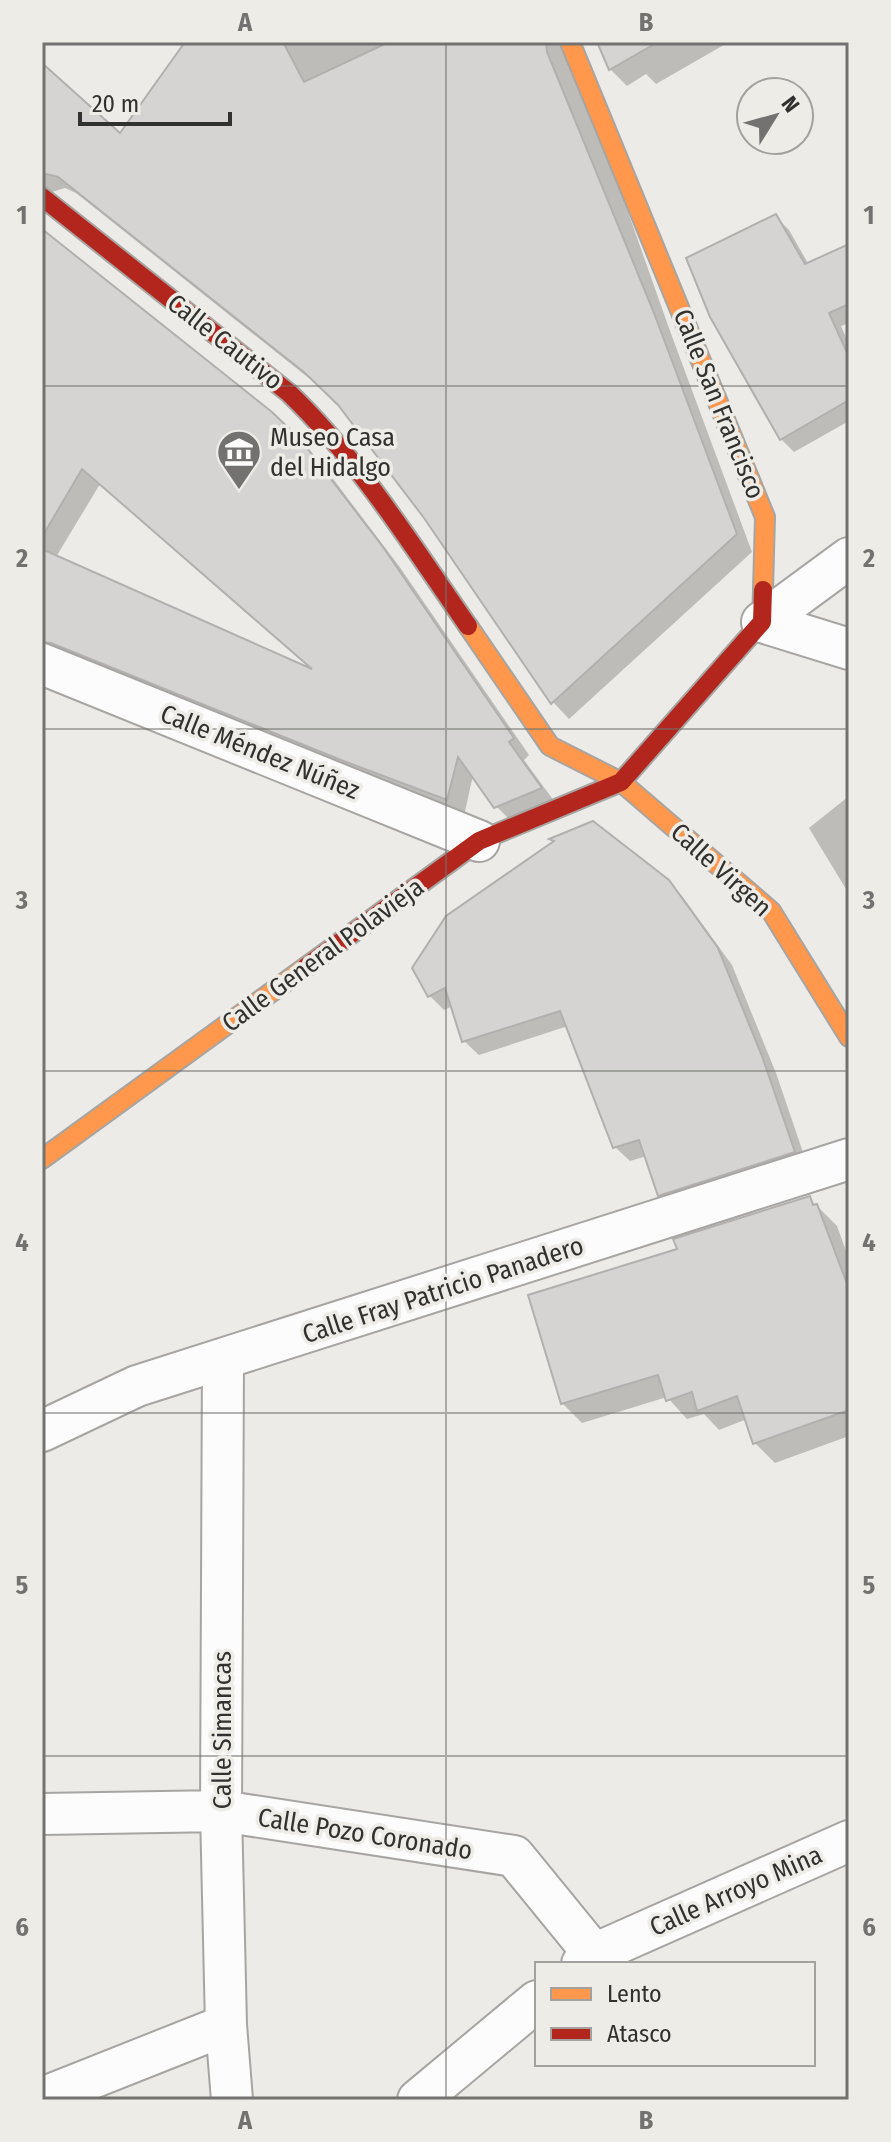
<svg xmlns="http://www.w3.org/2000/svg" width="891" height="2142" viewBox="0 0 891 2142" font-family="'Fira Sans Condensed',sans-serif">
	<rect width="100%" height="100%" fill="#edebe8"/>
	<path fill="#0003" fill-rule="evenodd" d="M187,42H568L670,331L752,552L569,719L553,702L425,516L342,408L325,391L76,193L65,188L42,195V65L120,136Z
		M599,42H729L656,84L646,74L627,86L610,69Z
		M776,217L789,230L809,265L849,246V323L841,326L849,344V421L794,452L781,439Z
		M42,231L271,413L318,459L399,566L529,755L524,760L557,805L513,823L496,806L473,775L464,816L42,656ZM100,484L315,672L56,557Z
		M849,796V894L809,828Z
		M553,840L667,881L682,896L732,965L776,1073L808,1167L675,1209L660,1195L647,1156L630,1161L615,1147L568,1026L479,1055L464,1041L453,1006L444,1010L430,996L555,842Z
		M809,1198L837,1226L849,1259V1436L775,1463L755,1443L747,1419L719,1430L704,1414L687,1419L667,1397L582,1423L562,1403L679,1251Z"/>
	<path fill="#d6d4d2" stroke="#b2b0ae" stroke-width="2" d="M185,42H283L304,82L389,42H546L547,52L654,313L737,534L551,704L424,518L338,405L305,373L58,177L42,173V63L120,133Z
		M597,42H658L609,70Z
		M776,214L805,264L849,244V304L829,313L849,357V400L780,440L710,317L686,258Z
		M42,229L272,412L301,440L383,547L514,738L509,742L542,788L494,808L458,757L447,800L341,760L51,643L42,642V549L312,669L82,469L42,537Z
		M593,821L669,880L718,948L762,1056L795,1152L658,1196L639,1140L613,1148L560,1011L462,1042L445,988L428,997L412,968L446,916L554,841L549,839Z
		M810,1196L813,1205L817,1204L849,1289V1410L753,1444L737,1396L697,1411L692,1392L666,1401L658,1375L561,1404L528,1295L677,1249L673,1239Z"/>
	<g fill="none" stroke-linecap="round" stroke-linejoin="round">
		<g stroke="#a6a5a2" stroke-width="44">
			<path id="street" d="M762,622L849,558
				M762,622L849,649
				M42,664L479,841
				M223,1360L221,1811L226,2025L232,2100
				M42,1431L137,1386L849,1159
				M42,1814L221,1811L514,1856L594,1954
				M582,1964L594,1954L849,1841
				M42,2098L226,2025
				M418,2100L537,2001"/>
		</g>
		<g stroke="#a6a5a2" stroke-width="22">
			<path id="slow" d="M570,42L765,517L763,590
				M468,626L550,746L621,782L771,911L849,1037
				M42,1159L306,967"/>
		</g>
		<g stroke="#a6a5a2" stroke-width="22">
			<path id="jam" d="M42,197L289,393C359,460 413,547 468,626
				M306,967L479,841L621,782L762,622L763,590"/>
		</g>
		<use href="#street" stroke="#fcfcfc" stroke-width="40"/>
		<use href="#slow" stroke="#ff974d" stroke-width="18"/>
		<use href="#jam" stroke="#b3261e" stroke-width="18"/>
	</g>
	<path fill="none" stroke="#737270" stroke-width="2" stroke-opacity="0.55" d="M446,42V2100M42,386H849M42,729H849M42,1071H849M42,1413H849M42,1756H849"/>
	<defs>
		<g id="museum-pin" transform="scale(2.3)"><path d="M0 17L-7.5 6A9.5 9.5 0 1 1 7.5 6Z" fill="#737270" stroke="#eeece7"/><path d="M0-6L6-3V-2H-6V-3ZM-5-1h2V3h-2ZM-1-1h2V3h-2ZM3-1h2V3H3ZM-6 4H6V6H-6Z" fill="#fff"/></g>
	</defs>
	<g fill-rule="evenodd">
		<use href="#museum-pin" x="239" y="452"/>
	</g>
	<g text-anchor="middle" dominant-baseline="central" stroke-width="7" stroke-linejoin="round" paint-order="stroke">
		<g font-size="26" fill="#31312f" stroke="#eeece7">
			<text transform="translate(225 342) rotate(38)">Calle Cautivo</text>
			<text transform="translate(719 404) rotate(68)">Calle San Francisco</text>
			<text transform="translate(260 752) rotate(22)">Calle Méndez Núñez</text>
			<text transform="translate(721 870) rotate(42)">Calle Virgen</text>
			<text transform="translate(323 955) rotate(-36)">Calle General Polavieja</text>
			<text transform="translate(443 1290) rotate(-18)">Calle Fray Patricio Panadero</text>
			<text transform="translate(222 1730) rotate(-90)">Calle Simancas</text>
			<text transform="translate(365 1834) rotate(9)">Calle Pozo Coronado</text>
			<text transform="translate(736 1891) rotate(-24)">Calle Arroyo Mina</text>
		</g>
		<g font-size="26" fill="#31312f" stroke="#eeece7" text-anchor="start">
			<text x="270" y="437">Museo Casa<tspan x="270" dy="30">del Hidalgo</tspan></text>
		</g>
	</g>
	<rect width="891" height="2142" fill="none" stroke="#eeece7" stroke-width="88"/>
	<rect x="535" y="1962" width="280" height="104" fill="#eeece7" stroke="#a2a19d" stroke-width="2"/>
	<rect x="551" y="1988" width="40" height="12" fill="#ff974d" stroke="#a2a19d" stroke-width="2"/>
	<text x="607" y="2002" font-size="24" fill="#31312f">Lento</text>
	<rect x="551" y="2028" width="40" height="12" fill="#b3261e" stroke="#a2a19d" stroke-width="2"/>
	<text x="607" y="2042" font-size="24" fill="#31312f">Atasco</text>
	<g transform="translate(775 116) rotate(53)"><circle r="38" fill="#eeece7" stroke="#a2a19d" stroke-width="2"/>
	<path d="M0-6L14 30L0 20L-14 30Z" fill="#737270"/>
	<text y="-12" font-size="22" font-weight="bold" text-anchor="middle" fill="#31312f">N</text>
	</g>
	<path d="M80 112v12h150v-12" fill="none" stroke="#31312f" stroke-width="4"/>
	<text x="92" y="112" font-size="24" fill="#31312f" stroke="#eeece7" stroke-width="6" paint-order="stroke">20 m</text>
	<rect x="44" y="44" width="803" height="2054" fill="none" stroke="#737270" stroke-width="3"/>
	<g font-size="26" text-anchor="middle" font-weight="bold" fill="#737270">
		<text x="245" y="31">A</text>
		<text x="646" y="31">B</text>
		<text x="22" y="224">1</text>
		<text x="869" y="224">1</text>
		<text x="22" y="567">2</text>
		<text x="869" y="567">2</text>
		<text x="22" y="909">3</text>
		<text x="869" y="909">3</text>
		<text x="22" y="1251">4</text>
		<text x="869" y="1251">4</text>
		<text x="22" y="1594">5</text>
		<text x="869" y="1594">5</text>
		<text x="22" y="1936">6</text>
		<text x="869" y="1936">6</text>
		<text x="245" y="2129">A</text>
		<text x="646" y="2129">B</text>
	</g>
</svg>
